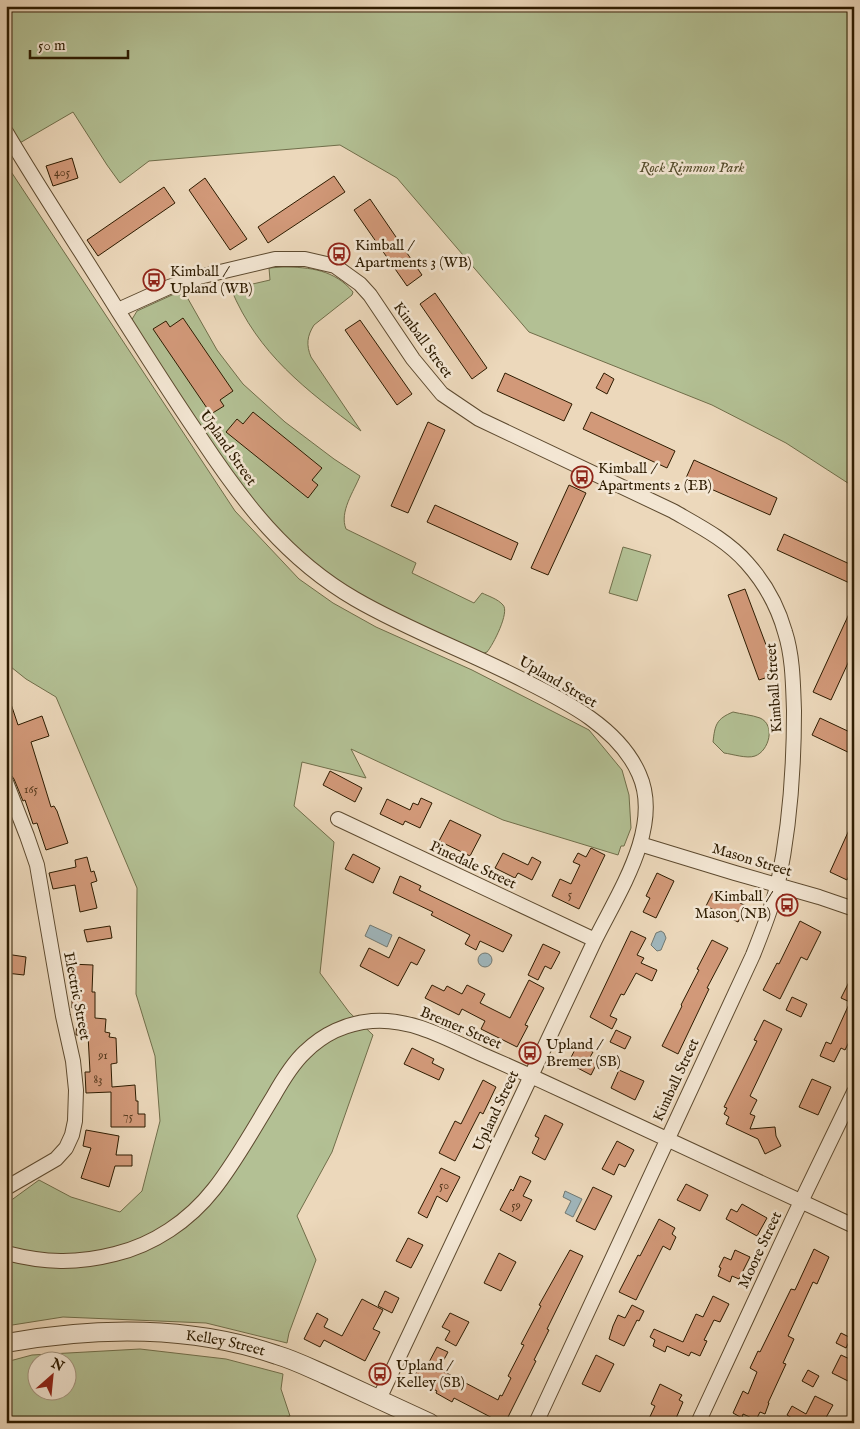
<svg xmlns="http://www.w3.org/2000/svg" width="860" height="1429" viewBox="0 0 860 1429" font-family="'IM FELL English',serif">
	<rect width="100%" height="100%" fill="#ecd8bb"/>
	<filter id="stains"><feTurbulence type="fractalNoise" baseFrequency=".004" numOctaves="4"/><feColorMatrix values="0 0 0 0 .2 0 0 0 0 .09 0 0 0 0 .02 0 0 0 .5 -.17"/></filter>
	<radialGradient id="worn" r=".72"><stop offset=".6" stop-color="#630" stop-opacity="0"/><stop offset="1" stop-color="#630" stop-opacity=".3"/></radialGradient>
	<path fill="#b3c094" stroke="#706e4a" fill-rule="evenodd" d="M6,6H854V487L786,443L712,405L529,332L397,178L340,145L149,161L120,183L107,165L73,112L6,151Z
		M6,164L235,511L299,579L333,603L376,627L472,670L589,730L622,770L629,795L631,828L624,846H621L618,855L503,820L351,749L366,778L302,762L294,806L334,842L320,973L349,1012L373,1035L332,1152L297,1216L316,1260L289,1333L287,1343L206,1323L63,1317L6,1326V1204L39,1180L71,1197L120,1212L142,1191L160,1121L155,1056L136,994L137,888L56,697L26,679L6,663Z
		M283,267C310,267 335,270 353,292L352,295L314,325C307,336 306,345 311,357L361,431C306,390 258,354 231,289L270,280L269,268Z
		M183,290L217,350L243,384L285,422L334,459L360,476C354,491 339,512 346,529L416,563L412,573L474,603L482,593C488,596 498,599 503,605C510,612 493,645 487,652L481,654L386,610L349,589L316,567L283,537L244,493L131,321L137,311Z
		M623,547L651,555L637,601L609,593Z
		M733,712C741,714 752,715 760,718C776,725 769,751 755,756C747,759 732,754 724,753L713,742C715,725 716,719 733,712Z
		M140,1349L226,1359L283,1374L281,1389L290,1416L270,1423H6V1362L32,1355ZM38,1362H68V1392H38Z"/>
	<path fill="#9fb6bc" stroke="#717871" d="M370,925L392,935L387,947L365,936Z
		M661,931L664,933L666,938L661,950L657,951L651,945L656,933Z
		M478 960a7 7 0 1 1 14 0a7 7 0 1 1-14 0Z
		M565,1191L582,1199L573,1217L565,1213L571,1201L563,1197Z"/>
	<path fill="#d29979" stroke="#2d1b00" d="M72,158L78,178L53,186L46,166Z
		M334,176L345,192L268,243L258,227Z
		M205,178L247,239L230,250L189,190Z
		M164,187L175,203L98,256L87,240Z
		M370,199L422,275L407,286L354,210Z
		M435,293L487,368L472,379L420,304Z
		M183,318L233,391L220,400L224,406L211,414L153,329L166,321L170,327Z
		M360,320L412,394L397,405L345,330Z
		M505,373L572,404L564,421L497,391Z
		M604,373L614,379L607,394L596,388Z
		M253,412L322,468L312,480L318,485L308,498L226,432L237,419L243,424Z
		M591,412L675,451L667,468L583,429Z
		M428,422L445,430L408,513L391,506Z
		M694,460L777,498L770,515L686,478Z
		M569,485L586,493L548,575L531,568Z
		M435,505L518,543L511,560L427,522Z
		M784,534L854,566V585L777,550Z
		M745,589L777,674L759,680L728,595Z
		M854,603V650L831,700L813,692Z
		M6,695H8L18,725L42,716L49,736L31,742L51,807L54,806L57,811L68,843L46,850L37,823L33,824L25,800L23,801L14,779L11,775L6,761Z
		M820,718L854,734V755L812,735Z
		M330,771L362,788L355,802L323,785Z
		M421,798L432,803L420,828L405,821L403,825L380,814L387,799L410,810L413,803L418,805Z
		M854,819V864L847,880L830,872Z
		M450,820L481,835L470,856L439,841Z
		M591,848L605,855L579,909L552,896L560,879L571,884L580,865L573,862L578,853L586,857Z
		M503,853L528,865L532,857L541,862L532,880L518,873L515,878L495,868Z
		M353,854L380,868L373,883L345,869Z
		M87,857L91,872L94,871L97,881L91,883L97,908L80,912L75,885L53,889L49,873L76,867L75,860Z
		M657,873L674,881L656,918L643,912L650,898L646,896Z
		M400,876L421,886L419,890L512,935L503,952L480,941L476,950L465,944L470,935L431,915L433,912L393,893Z
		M714,890L746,906L738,922L706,906Z
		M800,921L821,932L807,960L801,957L780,999L763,990L777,963L779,964Z
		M110,926L112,938L87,942L84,930Z
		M631,931L646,938L637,955L644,958L641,963L657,970L652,981L636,973L624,995L621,994L610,1016L617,1019L612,1029L590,1017Z
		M399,937L425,950L417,965L411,962L398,986L360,966L369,948L389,958Z
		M712,940L728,948L707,988L709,989L678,1054L662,1046L682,1006L681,1005L699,970L697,969Z
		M543,944L560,952L551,969L545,966L538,980L528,975Z
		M6,954L26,957L24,975L6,973Z
		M70,964L93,965L92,992H95V1018L106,1019L105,1032L110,1033L109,1037L116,1038L117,1063L111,1064L112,1087L135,1085L136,1101H138V1114H145V1127H111V1092L86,1093L85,1072H90L88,1035H76L78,1008H72V978L70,977Z
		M854,972V1032L845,1050L841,1048L834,1062L820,1056L826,1042L831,1044L850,1002L841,998Z
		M529,980L544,988L525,1025L528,1026L517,1047L481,1029L485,1021L462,1009L459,1015L425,998L432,985L444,991L447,986L462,994L467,985L485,994L480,1003L510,1018Z
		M792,997L807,1004L801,1017L786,1010Z
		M764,1020L782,1029L750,1096L757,1100L750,1114L755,1116L750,1129L775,1127L776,1136L781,1146L765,1154L758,1139L726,1124L729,1117L724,1114L727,1108L724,1107L757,1041L754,1040Z
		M616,1030L631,1037L625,1049L610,1042Z
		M578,1044L593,1052L589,1059L597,1063L591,1075L568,1063Z
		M412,1048L434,1059L432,1063L444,1069L439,1080L404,1064Z
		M619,1070L644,1081L635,1100L611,1088Z
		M812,1079L831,1087L818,1115L799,1107Z
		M483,1080L496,1087L483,1114L480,1112L455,1161L439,1153L455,1121L461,1124Z
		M545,1115L563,1124L545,1160L532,1153L539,1138L535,1136Z
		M86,1130L119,1136L116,1155H132V1166H115L109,1187L81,1178L91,1148L83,1146Z
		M617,1141L634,1150L625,1167L619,1164L614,1175L602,1169Z
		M441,1168L460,1177L447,1202L437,1196L427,1218L418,1213Z
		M520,1176L531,1181L523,1196L532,1200L521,1221L500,1210L511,1189L513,1191Z
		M686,1184L708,1195L700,1211L677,1200Z
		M593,1187L612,1196L595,1230L576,1221Z
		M742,1204L767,1218L757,1236L726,1219L731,1209L737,1212Z
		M659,1219L675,1228L672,1234L676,1237L670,1250L663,1246L636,1300L619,1292L638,1255L640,1256Z
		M408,1238L423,1245L411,1268L396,1261Z
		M814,1249L829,1257L817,1284L813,1282L788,1336L794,1339L783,1363L786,1364L768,1403H769L765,1414L760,1412L756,1420L743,1414L742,1418L733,1413L743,1391L748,1394L757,1372L750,1368L758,1351L760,1352L791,1289L795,1290Z
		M570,1250L583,1256L547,1329L549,1330L534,1360L536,1361L505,1423H502L454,1398L452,1402L436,1393L437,1391L413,1379L422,1363L427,1366L437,1347L448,1352L439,1369L498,1400L500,1395L502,1396L511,1378L508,1376L524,1345L521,1344L541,1306L539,1305Z
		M735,1250L750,1257L739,1279L732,1276L730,1282L718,1276L721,1268L719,1267L724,1257L731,1260Z
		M499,1253L516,1262L501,1291L484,1283Z
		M385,1291L399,1298L392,1313L378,1306Z
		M713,1296L729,1304L720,1322L714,1320L704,1340L707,1341L700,1356L691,1352L689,1356L667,1346L665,1352L653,1346L655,1340L650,1337L654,1329L683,1342L696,1314L703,1317Z
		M362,1299L383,1310L373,1329L380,1332L365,1361L324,1340L320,1347L304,1339L317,1313L328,1319L324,1327L342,1336Z
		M632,1305L644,1311L639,1321L637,1320L624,1346L609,1339L613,1326L618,1315L625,1318Z
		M450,1313L469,1322L456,1346L445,1340L450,1331L442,1327Z
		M841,1333L851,1338L846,1348L836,1343Z
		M596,1355L614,1364L600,1392L582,1384Z
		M841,1355L854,1361V1384L832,1373Z
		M808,1370L819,1376L813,1387L802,1381Z
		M660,1384L682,1395L679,1400L683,1402L674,1423H647L655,1406L651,1404Z
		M815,1396L833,1405L823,1423H800L787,1415L792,1406L806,1414Z"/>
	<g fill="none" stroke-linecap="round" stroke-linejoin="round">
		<g stroke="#5d4a2f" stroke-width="16">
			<path id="minor" d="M6,132C42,193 81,251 118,311C145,353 171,395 200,437C243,502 286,559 355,599C410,631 469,652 525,681C567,702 619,728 639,774C663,827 618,893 595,940L379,1399
				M118,310L169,287L199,277L275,259H305L335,266L360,284L370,295L413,359L442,394L479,419L673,511C699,526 727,540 747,563C764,582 778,607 785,632C793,657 793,685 794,711C794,769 790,826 778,883C772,908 762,932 753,955L536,1423
				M6,782L27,836L37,865L63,1016L73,1061L76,1090L75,1121L72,1135L66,1148L56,1159L6,1188
				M338,819L595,940
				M640,844L735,873L819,897L854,909
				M6,1253C45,1263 76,1264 115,1254C153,1245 189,1221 214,1189C236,1161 254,1128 273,1097C282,1081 292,1064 305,1052C323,1034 347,1023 372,1021C411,1018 446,1038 481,1054C511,1067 542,1081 572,1095C666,1139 760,1183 854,1226
				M698,1423L796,1212L854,1092"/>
		</g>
		<g stroke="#5d4a2f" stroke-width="20">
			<g id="tertiary">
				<path id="s1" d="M6,1343C95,1327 190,1325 277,1355C294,1360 310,1368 326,1375C361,1391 395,1407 430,1423"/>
			</g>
		</g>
		<use href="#minor" stroke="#f3e6d3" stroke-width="14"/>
		<use href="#tertiary" stroke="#f3e6d3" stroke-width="18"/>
	</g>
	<defs>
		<g id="bus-ring" transform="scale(1.125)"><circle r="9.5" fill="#f3e6d3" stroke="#8f2418" stroke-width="1.5"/><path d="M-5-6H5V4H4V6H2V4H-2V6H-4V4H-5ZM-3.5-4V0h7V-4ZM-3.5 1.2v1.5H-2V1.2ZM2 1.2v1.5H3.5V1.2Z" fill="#8f2418"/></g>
	</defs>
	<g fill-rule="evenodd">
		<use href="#bus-ring" x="339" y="254"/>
		<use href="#bus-ring" x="154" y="280"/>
		<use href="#bus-ring" x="582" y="477"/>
		<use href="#bus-ring" x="787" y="905"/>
		<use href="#bus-ring" x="530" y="1053"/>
		<use href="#bus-ring" x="380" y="1374"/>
	</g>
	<g text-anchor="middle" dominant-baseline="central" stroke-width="5" stroke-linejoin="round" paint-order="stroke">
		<g font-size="12" fill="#563a1e">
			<text x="62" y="172">405</text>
			<text x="31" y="789">165</text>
			<text x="570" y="894">5</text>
			<text x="103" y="1055">91</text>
			<text x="98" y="1079">83</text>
			<text x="128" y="1116">75</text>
			<text x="444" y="1185">50</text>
			<text x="516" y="1205">59</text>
		</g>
		<g font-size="15" font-style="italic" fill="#554d2c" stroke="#f3e6d3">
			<text x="692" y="167">Rock Rimmon Park</text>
		</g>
		<g font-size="15" fill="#2d1b00" stroke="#f3e6d3" text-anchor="start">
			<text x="355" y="245">Kimball /<tspan x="355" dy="17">Apartments 3 (WB)</tspan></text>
			<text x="170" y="271">Kimball /<tspan x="170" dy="17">Upland (WB)</tspan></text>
			<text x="598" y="468">Kimball /<tspan x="598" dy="17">Apartments 2 (EB)</tspan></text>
			<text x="771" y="896" text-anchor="end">Kimball /<tspan x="771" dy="17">Mason (NB)</tspan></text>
			<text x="546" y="1044">Upland /<tspan x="546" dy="17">Bremer (SB)</tspan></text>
			<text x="396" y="1365">Upland /<tspan x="396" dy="17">Kelley (SB)</tspan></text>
		</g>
		<g font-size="15" fill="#2d1b00" stroke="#f3e6d3">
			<text transform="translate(423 340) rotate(54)">Kimball Street</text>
			<text transform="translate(228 448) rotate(55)">Upland Street</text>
			<text transform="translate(558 682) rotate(30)">Upland Street</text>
			<text transform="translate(774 688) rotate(-94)">Kimball Street</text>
			<text transform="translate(752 860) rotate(17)">Mason Street</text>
			<text transform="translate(473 865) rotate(25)">Pinedale Street</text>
			<text transform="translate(77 996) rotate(79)">Electric Street</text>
			<text transform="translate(461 1028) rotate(23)">Bremer Street</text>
			<text transform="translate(676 1080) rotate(-65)">Kimball Street</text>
			<text transform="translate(496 1111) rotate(-65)">Upland Street</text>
			<text transform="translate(760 1250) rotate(-65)">Moore Street</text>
			<text stroke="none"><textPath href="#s1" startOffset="221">Kelley Street</textPath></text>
		</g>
	</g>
	<rect width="860" height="1429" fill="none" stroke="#ecd8bb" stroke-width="25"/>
	<rect x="8" y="8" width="845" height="1414" fill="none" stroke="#2d1b00" stroke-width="2.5"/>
	<rect x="12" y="12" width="835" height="1404" fill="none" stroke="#2d1b00"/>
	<g transform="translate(52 1376) rotate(27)"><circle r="24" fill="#f3e6d3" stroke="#a4957f"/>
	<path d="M0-4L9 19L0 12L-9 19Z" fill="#8f2418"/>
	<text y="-8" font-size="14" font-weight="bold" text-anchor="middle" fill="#2d1b00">N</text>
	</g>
	<path d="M30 50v8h98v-8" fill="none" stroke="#2d1b00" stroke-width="2.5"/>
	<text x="38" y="50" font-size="15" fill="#2d1b00" stroke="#f3e6d3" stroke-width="4" paint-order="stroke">50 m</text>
	<rect width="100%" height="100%" filter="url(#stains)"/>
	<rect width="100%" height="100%" fill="url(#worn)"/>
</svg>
